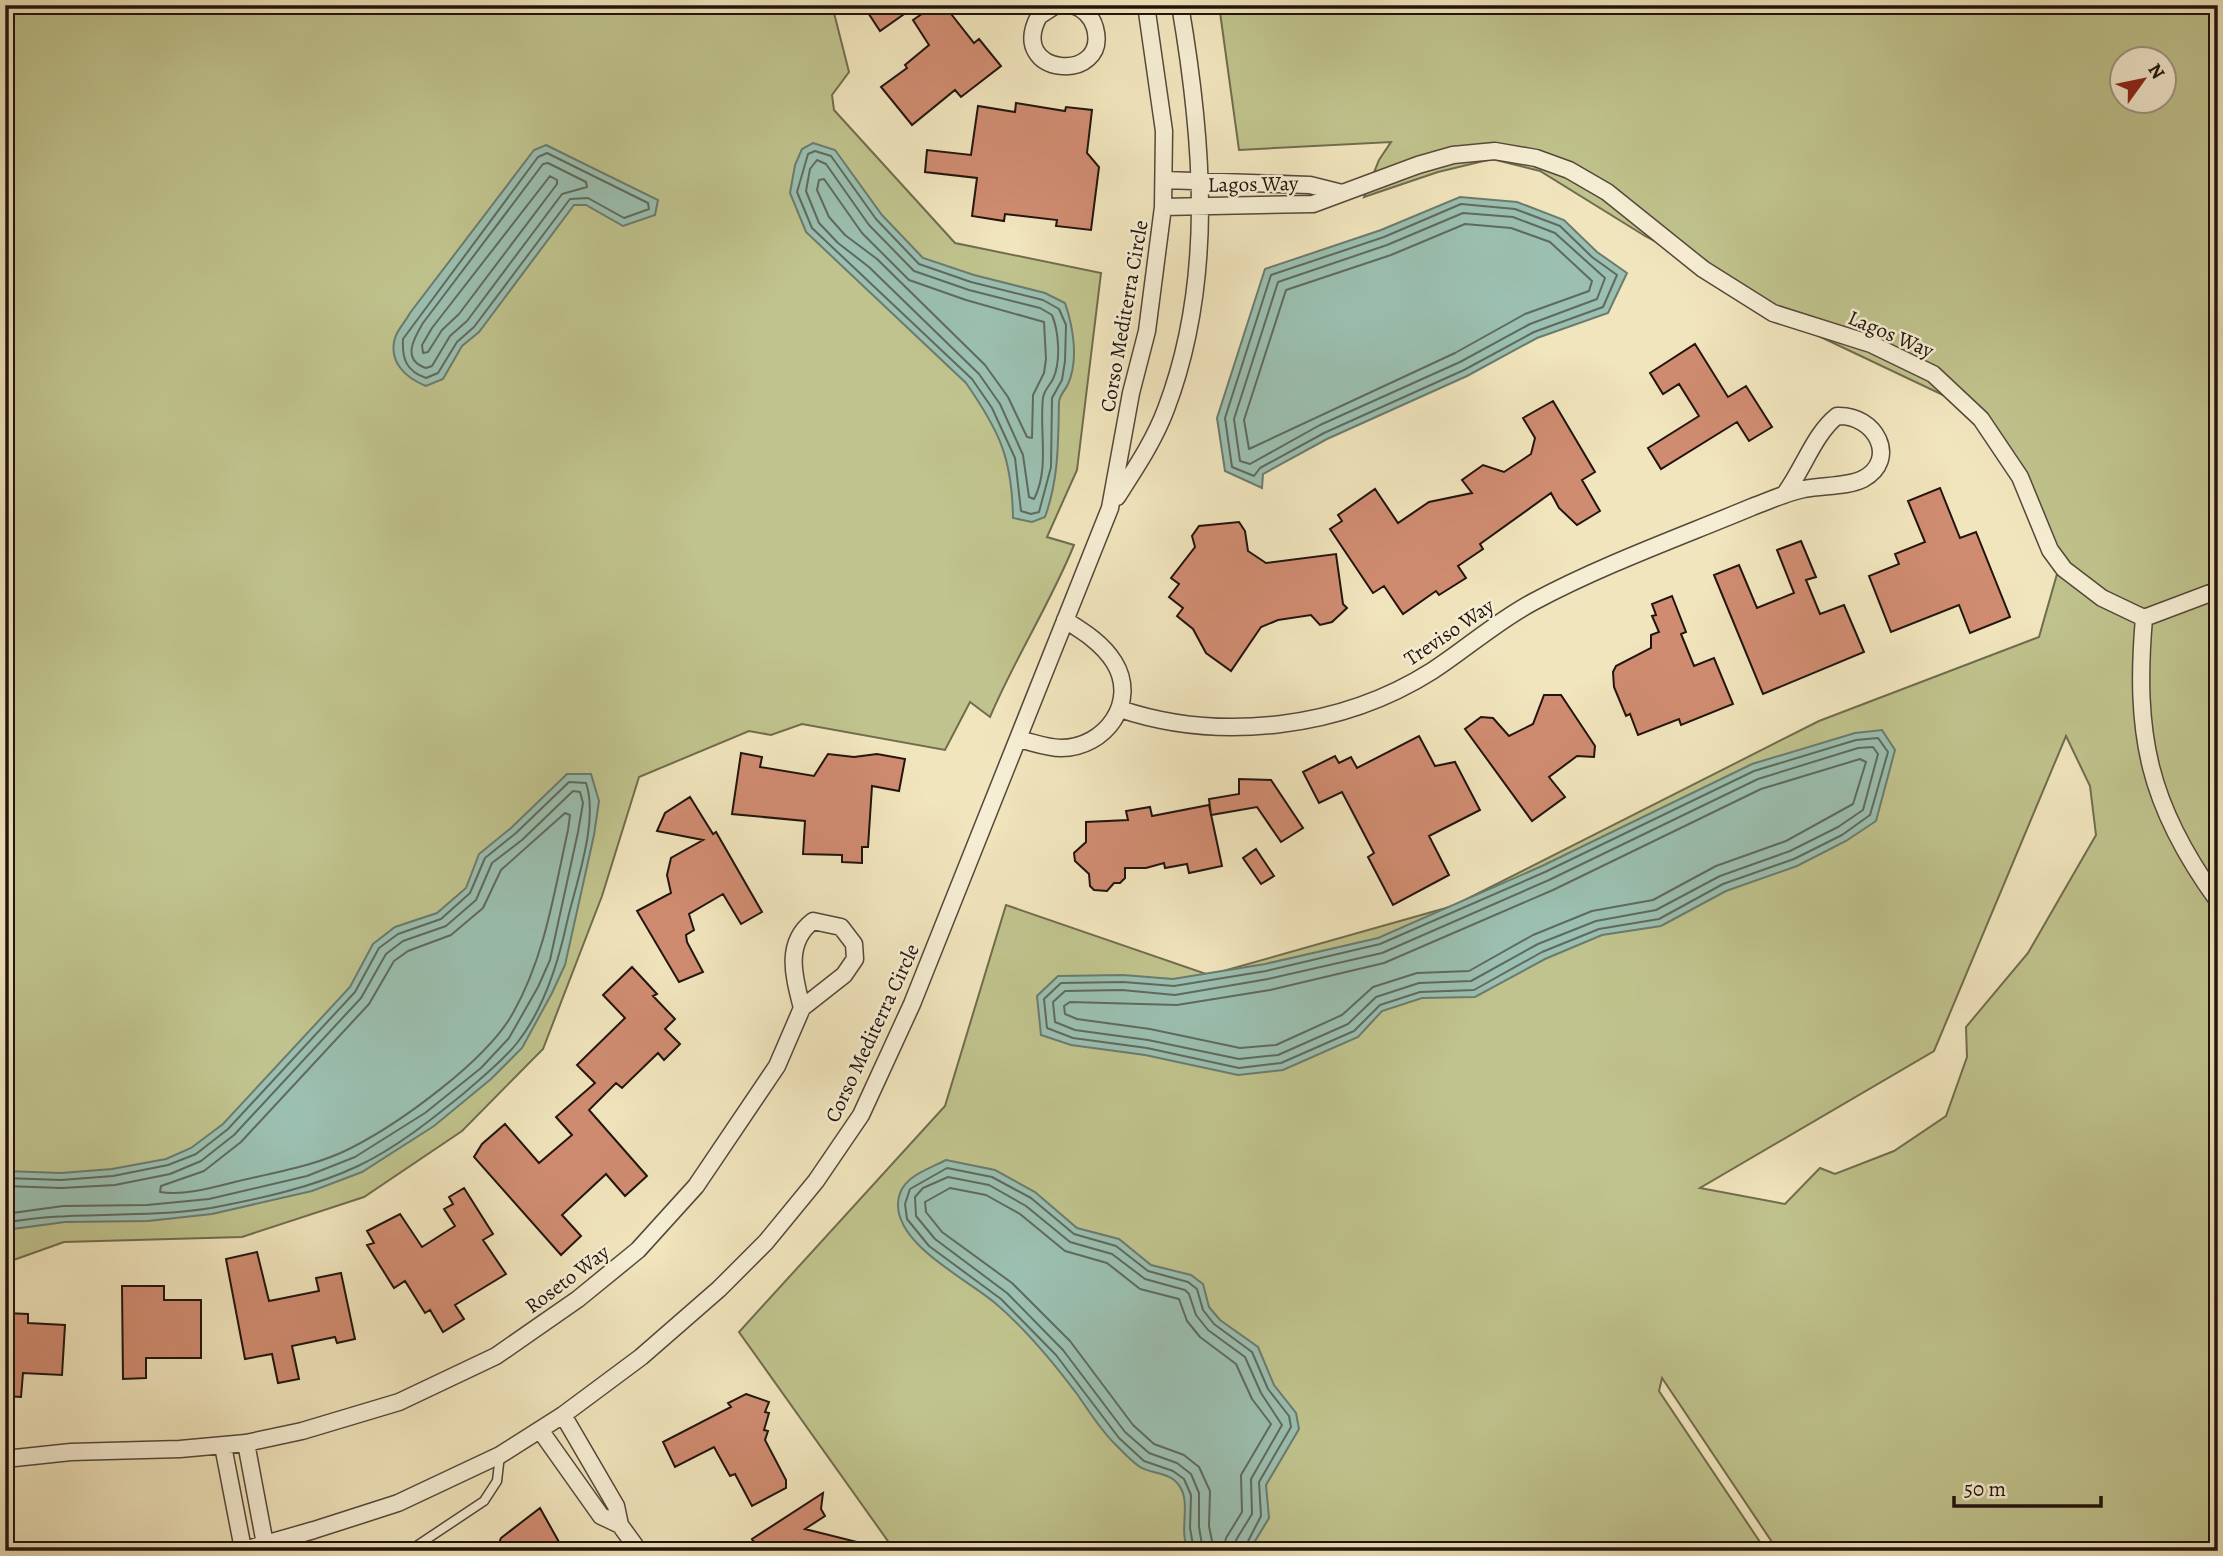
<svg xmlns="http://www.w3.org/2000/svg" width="2223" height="1556" viewBox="0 0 2223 1556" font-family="Alegreya,serif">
	<rect width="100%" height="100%" fill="#f1e5bd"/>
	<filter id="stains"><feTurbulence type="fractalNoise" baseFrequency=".00286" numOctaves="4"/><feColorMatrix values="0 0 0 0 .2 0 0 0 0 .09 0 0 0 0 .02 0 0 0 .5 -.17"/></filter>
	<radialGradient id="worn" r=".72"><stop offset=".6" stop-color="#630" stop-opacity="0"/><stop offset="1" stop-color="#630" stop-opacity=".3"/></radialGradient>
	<path fill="#c0c38d" stroke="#706c4e" stroke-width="2" fill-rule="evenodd" d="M5,5H832L849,72L832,95L834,110L955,243L1101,273L1077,470L1047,537L1074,545C1050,604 1015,658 990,717L970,702L945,750L802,724L771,735L749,731L639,777L602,896L543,1049L462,1131L364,1197L242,1237L64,1242L5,1263Z
		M1219,5H2218V1551H1778L1662,1378L1659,1391L1766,1551H895L739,1332L945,1106L1006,905L1209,975L1453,906L1819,721L2039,637L2061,560L2018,477L1960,403L1806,330L1732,282L1645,236L1540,171L1492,159L1438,172L1364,197L1379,160L1391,142L1239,150ZM2122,60H2164V102H2122ZM2066,736L2090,786L2096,835L2028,953L1966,1027L1967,1057L1946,1116L1894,1151L1835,1174L1820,1168L1785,1204L1700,1188L1934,1051Z"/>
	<path fill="#9bbfb0" stroke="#6a7b6f" stroke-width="2" d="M813,143L835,150L882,215L923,258L974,275L1045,293L1065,303C1073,326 1079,360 1068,384C1065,391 1059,395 1059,403C1058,443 1059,478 1045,517L1032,522L1013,518C1012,458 1000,432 966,383L806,232L790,193L795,165L802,149Z
		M546,145L658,200L655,215L623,226L586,205H574L479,332L462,346L443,379L426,386C406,378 388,362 395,338C397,330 406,321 410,313L534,150Z
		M1460,197L1517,202L1564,220L1597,252L1627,273L1608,313L1537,338L1467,376L1327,439L1263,474L1262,488L1225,471L1217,418L1265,269L1381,230Z
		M1882,730L1895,750L1876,821L1846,841L1797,866L1726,891L1661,926L1602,935L1545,959L1475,997L1422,998L1382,1011L1358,1037L1283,1070L1238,1075L1145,1055L1071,1045L1041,1035L1037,996L1058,976L1123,975L1173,979L1265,964L1378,938L1542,866L1752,764L1855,733Z
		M567,774H591L599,801L594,835L565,965L552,993L522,1048L491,1079L434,1126L362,1172L312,1191L212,1214L148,1221L65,1222L5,1230V1171L61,1173L112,1169L166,1159L191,1148L223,1124L350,987L373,944L395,927L437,913L466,888L479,854L511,828Z
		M946,1160L995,1170L1035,1192L1077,1228L1119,1239L1151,1265L1191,1275L1203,1284L1209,1307L1220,1320L1258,1347L1274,1385L1296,1413L1299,1429L1266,1485L1269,1518L1252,1546L1246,1551H1189C1177,1531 1193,1502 1178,1484C1169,1472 1151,1474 1140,1467C1131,1461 1123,1452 1116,1445C1101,1431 1089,1411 1077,1394C1053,1362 1026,1329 995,1303C967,1279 896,1245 898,1203C899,1177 927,1170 946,1160Z"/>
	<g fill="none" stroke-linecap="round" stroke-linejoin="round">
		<path stroke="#5e6a5f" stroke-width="2" d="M815,151L831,156L876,219L919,264L971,282L1043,300L1059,309L1066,325L1065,361L1062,380L1052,398L1051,467L1039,512L1031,514L1021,511L1015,458L992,408L972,379L812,228L797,192L808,154Z
			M547,153L648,203L649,209L624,218L588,198L570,199L474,327L457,342L438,373L426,378C406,371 402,359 403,339L538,157Z
			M817,160L826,164L869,225L914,271L969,290L1040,308L1052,315C1059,332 1061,362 1053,379C1050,385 1044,390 1043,398C1039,431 1050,468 1034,499L1029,497L1023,455L1000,404L979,374L869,267L838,243L819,223L806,191L810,169Z
			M548,163L586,182L587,187L562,194L467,321L450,336L432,366L426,368C401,360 414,338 423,323L543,164Z
			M550,176L557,180V184L459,314L442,330L428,352L423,353L422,345L432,328Z
			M824,179L862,233L909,280L966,300L1044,322L1046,359L1044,373L1033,395L1032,438L1027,437L1008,397L985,365L877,259L845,235L829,217L817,190L819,180Z
			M1461,204L1515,209L1560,226L1592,257L1617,275L1603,307L1534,332L1464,370L1324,433L1260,468L1254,476L1232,467L1225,418L1271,275L1384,237Z
			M1463,213L1513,217L1555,233L1605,278L1597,299L1530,324L1460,362L1320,425L1250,464L1240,461L1234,419L1278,282L1387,245Z
			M1465,224L1511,228L1550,242L1592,281L1589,291L1525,314L1455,353L1249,449L1244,420L1286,290L1391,255Z
			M1878,738L1888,752L1870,815L1842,835L1794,859L1723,884L1659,919L1599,929L1542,952L1474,990L1420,992L1380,1005L1354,1031L1281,1063L1239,1068L1147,1048L1073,1038L1047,1028L1044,999L1061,983L1123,982L1174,986L1266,971L1380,944L1545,872L1754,771L1856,740Z
			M1873,747L1878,754L1863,810L1838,827L1790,851L1720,876L1656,910L1596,921L1538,944L1471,981L1419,983L1376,997L1348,1024L1278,1055L1239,1059L1148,1040L1075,1030L1055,1022L1053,1002L1065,991L1122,990L1175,995L1268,979L1382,953L1549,880L1758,779L1858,748Z
			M1860,759L1866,762L1853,804L1786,841L1716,866L1653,900L1592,911L1533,935L1469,971L1417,973L1373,987L1342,1015L1276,1045L1240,1048L1150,1029L1077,1019L1065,1014L1064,1006L1070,1002L1177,1005L1270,990L1384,963L1553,890L1761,789Z
			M565,813L570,815L568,830C554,893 545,956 513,1013C486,1061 400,1123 351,1148C316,1166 276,1172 239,1181C215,1187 185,1196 160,1192L161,1186L204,1171L241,1142L369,1004L394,961L408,951L451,935L483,908L501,870Z
			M5,1178L61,1180L113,1176L168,1165L196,1154L228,1129L355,992L379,948L398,934L441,919L470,893L485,858L516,833L569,782L586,783C599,821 576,883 567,922C558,964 544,1009 517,1043C502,1062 481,1078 463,1094C431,1120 396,1148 358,1166C314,1187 259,1199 211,1208C143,1219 73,1210 5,1223
			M5,1186L61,1188L115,1185L170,1174L201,1161L234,1135L361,998L386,954L403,941L446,926L476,900L492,863L522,840L573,791L580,792L583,803L578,832L550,960L538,987L509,1038L481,1068L425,1113L355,1157L307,1176L209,1199L147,1205L63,1206L5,1214
			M1194,1551L1190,1528L1191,1495L1184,1479L1173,1471L1144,1461L1119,1438L1056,1355L1001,1299L929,1246L907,1219L905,1204L910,1189L947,1168L992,1177L1031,1198L1074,1234L1116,1246L1148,1271L1188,1282L1197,1289L1203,1310L1214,1324L1252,1352L1268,1389L1289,1416L1291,1427L1259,1482L1261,1516L1243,1551
			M1203,1551L1199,1527V1493L1191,1474L1177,1463L1149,1453L1125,1432L1063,1350L1007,1293L935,1239L916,1216L915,1197L923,1188L948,1177L989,1185L1026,1206L1070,1242L1112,1254L1145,1279L1185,1290L1189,1294L1196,1315L1208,1330L1245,1357L1261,1393L1282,1425L1251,1479L1252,1514L1236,1540L1234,1551
			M1214,1551L1209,1526L1210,1491L1199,1467L1184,1455L1154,1444L1133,1425L1070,1341L1012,1283L942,1232L926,1212L925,1202L950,1188L986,1195L1020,1214L1065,1251L1107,1263L1140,1289L1179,1299L1187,1321L1200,1337L1236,1364L1252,1399L1271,1424L1241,1475L1242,1512L1226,1538L1223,1551"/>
	</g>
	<path fill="#d08c71" stroke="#21140e" stroke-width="2" d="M863,5H917L880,31Z
		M935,5H944L974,43L979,39L1001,66L961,97L955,90L912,125L881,87L907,68L905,65L929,45L913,20Z
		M1016,103L1065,111L1066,107L1092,110L1087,153L1099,167L1091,230L1056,226L1057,220L1005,214L1004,221L972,216L977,178L925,172L927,150L971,155L978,106L1015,112Z
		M1695,344L1728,397L1746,386L1772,427L1749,441L1737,422L1661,469L1648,448L1699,416L1679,384L1663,394L1650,373Z
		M1553,401L1595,472L1582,480L1600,511L1577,525L1559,508L1551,493L1480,544L1483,549L1458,566L1466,578L1439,595L1436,591L1403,614L1384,586L1373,593L1330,529L1342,521L1338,515L1375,489L1398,523L1429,502L1472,493L1462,480L1483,465L1504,472L1531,454L1535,438L1523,418Z
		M1940,488L1960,538L1976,532L2010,617L1970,633L1959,605L1891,632L1869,576L1899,564L1895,554L1925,542L1908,501Z
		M1239,522L1245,531L1248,551L1266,563L1336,554L1343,604L1347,608L1332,622L1320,625L1311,615L1278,620L1261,627L1231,671L1206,653L1193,629L1177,616L1183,608L1169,597L1179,584L1171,578L1195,547L1192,536L1199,526Z
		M1801,541L1816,577L1806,580L1820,614L1844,605L1864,652L1763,694L1714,575L1739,565L1757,608L1794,593L1777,550Z
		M1672,596L1686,632L1681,634L1694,666L1714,658L1733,704L1681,725L1679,719L1638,735L1630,714L1626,716L1614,687L1613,672L1616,666L1651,648V635L1659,632L1652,616L1656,615L1652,604Z
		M1544,695H1561L1595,746L1594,757L1577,756L1549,777L1565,797L1532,821L1465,729L1481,717L1493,718L1509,736L1533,724Z
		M1419,736L1435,766L1455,762L1480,810L1429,836L1449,875L1393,905L1368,857L1374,853L1342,792L1319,803L1303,772L1335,756L1339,763L1351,757L1357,768Z
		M741,753L762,757L760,767L814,776L828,754L854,757L877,754L905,759L899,791L872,786L868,847H862V863L842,862V855L803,854L805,821L732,814Z
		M1239,779L1271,780L1303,828L1281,842L1257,807L1211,815L1209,799L1239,794Z
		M690,797L713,834L716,832L762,912L741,924L723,894L689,914L694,930L686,935L687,942L703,972L679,982L637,911L671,893L667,875L671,858L703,840L657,831L665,813Z
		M1209,805L1222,866L1189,873L1187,864L1165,868L1164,863L1146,868H1125V878L1120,883H1114L1107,891L1094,890L1090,886L1089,874L1075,861L1074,853L1086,842V822L1128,820L1126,811L1150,807L1152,816Z
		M1256,849L1274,876L1261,884L1243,858Z
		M632,967L657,994L653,996L675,1019L665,1029L680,1044L664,1060L658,1053L622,1088L616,1083L589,1110L647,1176L625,1196L606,1174L562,1215L581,1236L561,1255L474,1157L482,1144L505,1124L539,1163L572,1135L556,1117L595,1083L577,1065L625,1018L603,995Z
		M464,1188L493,1234L483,1240L506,1274L455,1305L464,1319L443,1332L430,1310L425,1313L405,1281L394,1288L367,1245L374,1243L367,1231L400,1214L422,1247L455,1226L444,1209L453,1204L449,1197Z
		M257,1252L269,1301L319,1291L316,1278L341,1273L355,1339L337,1343L335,1337L292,1346L299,1379L278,1383L272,1354L245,1359L226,1259Z
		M122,1286H164V1300H201V1358H146V1378L123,1379Z
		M5,1313L28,1314V1323L65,1325L62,1375L23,1373L21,1397L5,1396Z
		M746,1394L769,1402L765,1412L769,1413L764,1430L768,1431L765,1440L786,1480V1488L752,1506L735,1474L730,1476L714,1447L675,1467L663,1442L731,1407L728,1403Z
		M823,1493L821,1509L825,1516L805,1529L869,1545V1551H799L793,1542L780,1551H759L752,1539Z
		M540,1508L564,1551H496L501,1538Z"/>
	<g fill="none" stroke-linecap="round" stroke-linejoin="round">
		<g stroke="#55483a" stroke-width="11">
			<path id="service" d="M409,1551L484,1501L497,1481L500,1455"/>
		</g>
		<g stroke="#55483a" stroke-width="19">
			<path id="minor" d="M1056,5L1039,16C1006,77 1110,84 1095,28C1092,17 1084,9 1073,5
				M1164,180L1310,185L1342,193
				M1163,207L1313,204L1418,165L1453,155L1495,151L1536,158L1569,170L1607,192L1703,269L1773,313L1871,344L1933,374L1981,419L2020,477L2050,550L2064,569L2102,598L2144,618C2134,734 2148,805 2218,901
				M1117,497C1135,469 1154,441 1166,409C1215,280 1203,139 1180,5
				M2144,618L2213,592L2218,587
				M1120,709C1221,743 1342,728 1432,671C1466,649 1497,621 1533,602C1602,565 1680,537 1752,507C1769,501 1787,492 1804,489C1822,485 1847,487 1863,479C1899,460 1876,414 1837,416C1814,434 1803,470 1784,495
				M1018,739C1032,742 1047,748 1061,748C1105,748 1139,702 1114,662C1102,643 1084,632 1065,620
				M563,1415L616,1506L620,1525L639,1551
				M540,1430L601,1516L620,1525
				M246,1443L265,1544
				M223,1446L243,1549
				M5,1459L71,1452L180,1449L246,1443L302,1431L399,1402L496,1356L578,1299L638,1250L696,1186L777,1066L802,1008L844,975L855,959L854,944L841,927L813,921C784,943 794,977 802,1008
				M226,1551L251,1548L314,1530L398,1503L500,1455L563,1415L641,1357L719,1289L766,1242L816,1181L861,1115L912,1004L1110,508L1131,393L1147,331L1163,207L1164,131L1146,5"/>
		</g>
		<use href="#service" stroke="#f6eed4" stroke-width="8"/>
		<use href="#minor" stroke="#f6eed4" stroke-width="16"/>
	</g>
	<g text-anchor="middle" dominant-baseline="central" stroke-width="5" stroke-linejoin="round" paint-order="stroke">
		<g font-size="21" fill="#21140e" stroke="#f6eed4">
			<text transform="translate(1253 184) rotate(-1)">Lagos Way</text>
			<text transform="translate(1124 316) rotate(-80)">Corso Mediterra Circle</text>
			<text transform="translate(1891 334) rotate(23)">Lagos Way</text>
			<text transform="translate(1449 632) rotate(-34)">Treviso Way</text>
			<text transform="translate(872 1033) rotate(-65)">Corso Mediterra Circle</text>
			<text transform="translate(567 1279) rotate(-37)">Roseto Way</text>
		</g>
	</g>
	<rect width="2223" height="1556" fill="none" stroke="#f1e5bd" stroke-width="28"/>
	<rect x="7" y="7" width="2209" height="1542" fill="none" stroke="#21140e" stroke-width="3.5"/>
	<rect x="14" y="14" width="2195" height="1528" fill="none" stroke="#21140e" stroke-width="2"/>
	<g transform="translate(2143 80) rotate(57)"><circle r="33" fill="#f6eed4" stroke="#a19785" stroke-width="2"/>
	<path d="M0-5L12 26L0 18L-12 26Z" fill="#8f2418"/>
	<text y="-10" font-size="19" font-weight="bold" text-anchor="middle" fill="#21140e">N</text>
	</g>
	<path d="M1954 1496v10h147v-10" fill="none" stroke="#21140e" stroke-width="3.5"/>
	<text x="1964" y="1496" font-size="21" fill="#21140e" stroke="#f6eed4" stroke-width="5" paint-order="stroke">50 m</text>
	<rect width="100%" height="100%" filter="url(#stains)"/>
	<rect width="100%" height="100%" fill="url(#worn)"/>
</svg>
